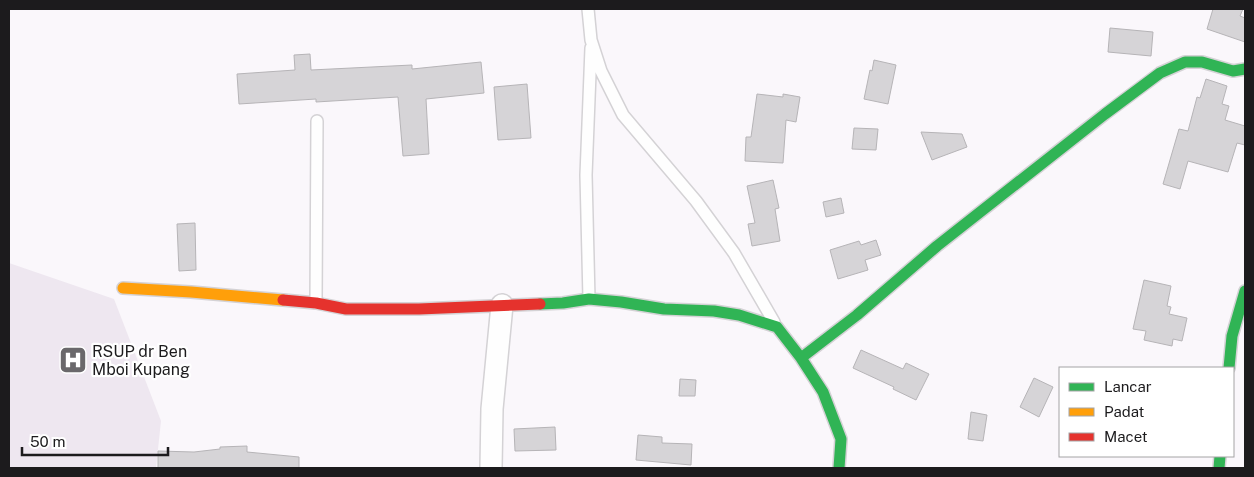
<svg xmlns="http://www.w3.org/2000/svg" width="1254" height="477" viewBox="0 0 1254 477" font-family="'Public Sans',sans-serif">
	<rect width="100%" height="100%" fill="#faf7fb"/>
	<path fill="#eee7f0" d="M9,263L114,299L161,421L156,468H9Z"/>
	<path fill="#d6d4d7" stroke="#b6b4b7" d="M1213,9H1243L1240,16L1245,18V42L1207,29Z
		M1110,28L1153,32L1151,56L1108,52Z
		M310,54L311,70L412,65V69L481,62L484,93L426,99L429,154L403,156L398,97L316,102V99L239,104L237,74L295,70L294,55Z
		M874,60L896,65L888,104L864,99L870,70L872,71Z
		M1206,79L1227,86L1222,104L1229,106L1225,120L1245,126V145L1237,143L1228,172L1188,161L1180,189L1163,184L1179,129L1188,131L1197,97L1200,98Z
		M527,84L531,138L498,140L494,87Z
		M757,94L783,97V94L800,97L796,122L786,120L783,163L745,161L746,137H751Z
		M854,128L878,129L876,150L852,149Z
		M921,132L962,134L967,147L932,160Z
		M773,180L779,208L775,209L780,241L752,246L748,224L755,223L747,186Z
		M841,198L844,213L826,217L823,202Z
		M195,223L196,270L179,271L177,224Z
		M876,240L881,255L865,260L868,270L838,279L830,250L859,241L861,245Z
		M1144,280L1171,286L1167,306L1171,307L1169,314L1187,318L1182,341L1173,339L1172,346L1144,340L1146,331L1133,329Z
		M861,350L903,369L906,363L929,374L916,400L893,389L894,387L853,368Z
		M1034,378L1053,387L1039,417L1020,407Z
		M680,379L696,380L695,396H679Z
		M971,412L987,415L983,441L968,439Z
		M555,427L556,450L515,451L514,429Z
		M638,435L662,437V443L692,444L691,465L636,460Z
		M247,446V452L299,457V468H158V451L194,452L220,449V447Z"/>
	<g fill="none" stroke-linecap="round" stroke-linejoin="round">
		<g stroke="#d4d2d5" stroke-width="14">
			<path id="lane" d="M588,9L591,40L601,71L623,115L696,201L734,253L774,322
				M589,299L586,175L591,48
				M316,303L317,121"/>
		</g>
		<g stroke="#d4d2d5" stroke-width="24">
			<path id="street" d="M491,468L492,409L502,305"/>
		</g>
		<g stroke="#d4d2d5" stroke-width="14">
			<path id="fast" d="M540,304L563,303L589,299L621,302L664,309L714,311L739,315L777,327L801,358L823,392L841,439L839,468
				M801,358L857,315L937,246L1105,114L1160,73L1185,62H1202L1233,71L1245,69
				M1229,368L1232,336L1245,291
				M1219,468L1220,456"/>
		</g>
		<g stroke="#d4d2d5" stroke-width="14">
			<path id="slow" d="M123,288L191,292L283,300"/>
		</g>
		<g stroke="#d4d2d5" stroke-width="14">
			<path id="jam" d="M283,300L316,303L346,309H419L540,304"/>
		</g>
		<use href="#lane" stroke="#fefefe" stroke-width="11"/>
		<use href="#street" stroke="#fefefe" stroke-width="21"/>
		<use href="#fast" stroke="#30b455" stroke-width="11"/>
		<use href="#slow" stroke="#ff9f0a" stroke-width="11"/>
		<use href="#jam" stroke="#e5322d" stroke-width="11"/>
	</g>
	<defs>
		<g id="hospital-square" transform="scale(1.4375)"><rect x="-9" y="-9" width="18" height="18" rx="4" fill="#6a686b" stroke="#fff"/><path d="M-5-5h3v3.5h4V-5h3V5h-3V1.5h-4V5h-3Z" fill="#fff"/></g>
	</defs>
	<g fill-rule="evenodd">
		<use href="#hospital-square" x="73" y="360"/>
	</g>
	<g text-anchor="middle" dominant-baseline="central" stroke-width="4.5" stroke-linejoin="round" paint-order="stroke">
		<g font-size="16" fill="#1c1b1d" stroke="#fff" text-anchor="start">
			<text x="92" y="351">RSUP dr Ben<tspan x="92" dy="18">Mboi Kupang</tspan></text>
		</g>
	</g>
	<rect width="1254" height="477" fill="none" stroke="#1c1b1d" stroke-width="20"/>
	<rect x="1059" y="367" width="175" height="90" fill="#ffffff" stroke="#a4a4a5"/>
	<rect x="1069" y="383" width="25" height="8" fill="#30b455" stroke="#a4a4a5"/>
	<text x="1104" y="392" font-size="15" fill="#1c1b1d">Lancar</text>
	<rect x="1069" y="408" width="25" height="8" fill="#ff9f0a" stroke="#a4a4a5"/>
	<text x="1104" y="417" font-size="15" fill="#1c1b1d">Padat</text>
	<rect x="1069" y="433" width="25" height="8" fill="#e5322d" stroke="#a4a4a5"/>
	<text x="1104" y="442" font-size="15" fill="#1c1b1d">Macet</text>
	<path d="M22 447v8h146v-8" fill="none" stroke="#1c1b1d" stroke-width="2.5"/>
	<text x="30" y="447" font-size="15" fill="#1c1b1d" stroke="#ffffff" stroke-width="4" paint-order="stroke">50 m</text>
</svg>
